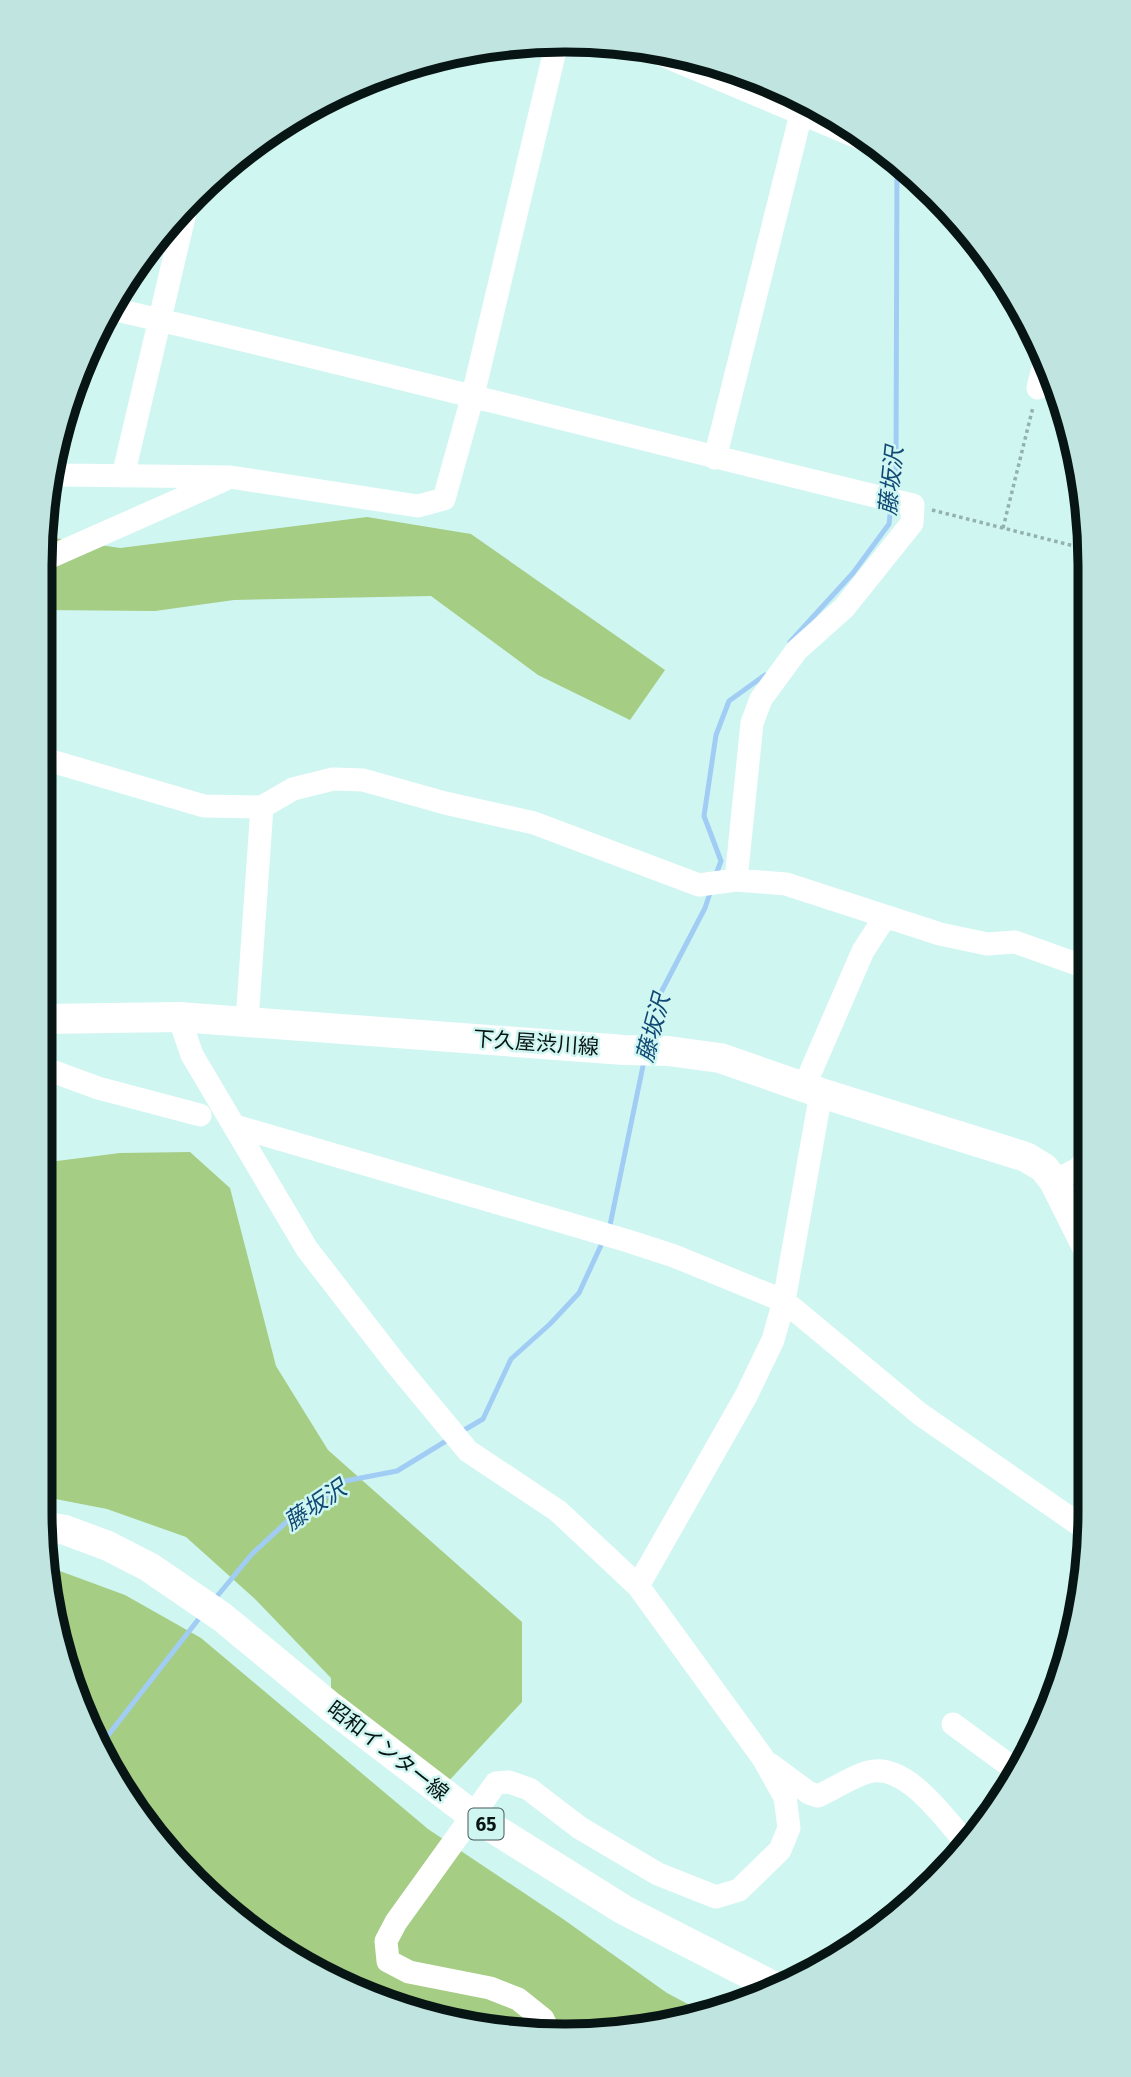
<svg xmlns="http://www.w3.org/2000/svg" width="1131" height="2077" viewBox="0 0 1131 2077" font-family="'Fira Sans','Noto Sans JP',sans-serif">
	<rect width="100%" height="100%" fill="#d0f6f2"/>
	<path fill="#a5cd84" d="M367,517L471,534L665,670L630,720L538,675L431,596L234,600L155,611L41,610V536L120,548Z
		M190,1152L230,1188L276,1366L328,1450L522,1622V1702L445,1785L331,1707V1678L255,1599L186,1537L107,1509L40,1496L41,1163L120,1153Z
		M49,1567L125,1595L201,1638L428,1829L563,1919L667,1993L703,2012L600,2036L430,2019L274,1948L149,1832L68,1681Z"/>
	<g fill="none" stroke-linecap="round" stroke-linejoin="round">
		<path stroke="#a1cdf5" stroke-width="5" d="M893,493L896,469L897,160
			M790,642L853,573L889,524L891,506
			M715,877L721,861L704,816L716,735L729,701L765,675
			M648,1041L656,1002L705,908L711,890
			M609,1230L644,1061
			M459,1433L483,1419L511,1359L550,1324L579,1293L603,1241
			M214,1600L252,1554L294,1515L319,1502L345,1481L397,1471L451,1438
			M102,1743L201,1616"/>
		<path stroke="#93b1ae" stroke-width="3.5" stroke-dasharray="3.5 3.5" stroke-linecap="butt" d="M932,510L1086,549
			M1003,528L1033,407"/>
		<path stroke="#fff" stroke-width="23" d="M108,308C377,370 644,441 913,505L912,523L844,608L797,650L761,699L752,723L736,880
			M1038,388L1045,360
			M715,458L802,110
			M52,468L62,475L230,477L418,506L444,499L473,395L557,42
			M123,476L187,204
			M41,561L224,480
			M41,758L204,806L262,807L293,789L333,779L363,780L445,803L534,823L699,885L736,880L786,884L940,934L987,944L1015,942L1088,968
			M179,1017L192,1055L307,1249L396,1364L468,1451L558,1511L638,1586L763,1758L785,1797L789,1828L780,1850L739,1890L716,1897L658,1874L580,1828L529,1789L509,1782L496,1783L396,1922L386,1941L388,1961L409,1972L490,1988L518,1999L543,2019L548,2030
			M247,1021L262,807
			M41,1067L98,1088L200,1115
			M804,1087L863,951L885,917
			M235,1126L628,1241L674,1256L784,1301L920,1414L1090,1532
			M1054,1181L1078,1169L1088,1158
			M638,1586L746,1396L773,1340L784,1301L821,1093
			M953,1724L1021,1774
			M771,1765L809,1793L818,1796C834,1789 851,1777 868,1772C906,1762 942,1816 965,1841"/>
		<path stroke="#fff" stroke-width="30" d="M664,52L864,136
			M41,1019L179,1017L624,1050L668,1051L720,1058L821,1093L1026,1157L1044,1168L1054,1181L1089,1251
			M43,1526L65,1530L108,1546L149,1567L222,1617L331,1707L472,1815L624,1910L779,1989"/>
	</g>
	<g text-anchor="middle" dominant-baseline="central" stroke-width="5" stroke-linejoin="round" paint-order="stroke">
		<rect fill="#d0f6f2" stroke="#435857" stroke-width="2" x="468.5" y="1808.5" width="35" height="31" rx="5"/>
		<g font-size="19" font-weight="bold" fill="#071514">
			<text x="486" y="1824">65</text>
		</g>
		<g font-size="21" fill="#071514" stroke="#d0f6f2">
			<text transform="translate(536 1043) rotate(4)">下久屋渋川線</text>
			<text transform="translate(388 1751) rotate(38)">昭和インター線</text>
		</g>
		<g font-size="23" font-style="italic" fill="#104973" stroke="#d0f6f2">
			<text transform="translate(891 481) rotate(-84)">藤坂沢</text>
			<text transform="translate(653 1028) rotate(-75)">藤坂沢</text>
			<text transform="translate(315 1505) rotate(-34)">藤坂沢</text>
		</g>
	</g>
	<path d="M0 0H1131V2077H0ZM565 52H565A513 513 0 0 1 1078 565V1511A513 513 0 0 1 565 2024H565A513 513 0 0 1 52 1511V565A513 513 0 0 1 565 52Z" fill="#c0e4e0" fill-rule="evenodd"/>
	<path fill="none" stroke="#071514" stroke-width="9" d="M565 52H565A513 513 0 0 1 1078 565V1511A513 513 0 0 1 565 2024H565A513 513 0 0 1 52 1511V565A513 513 0 0 1 565 52Z"/>
</svg>
